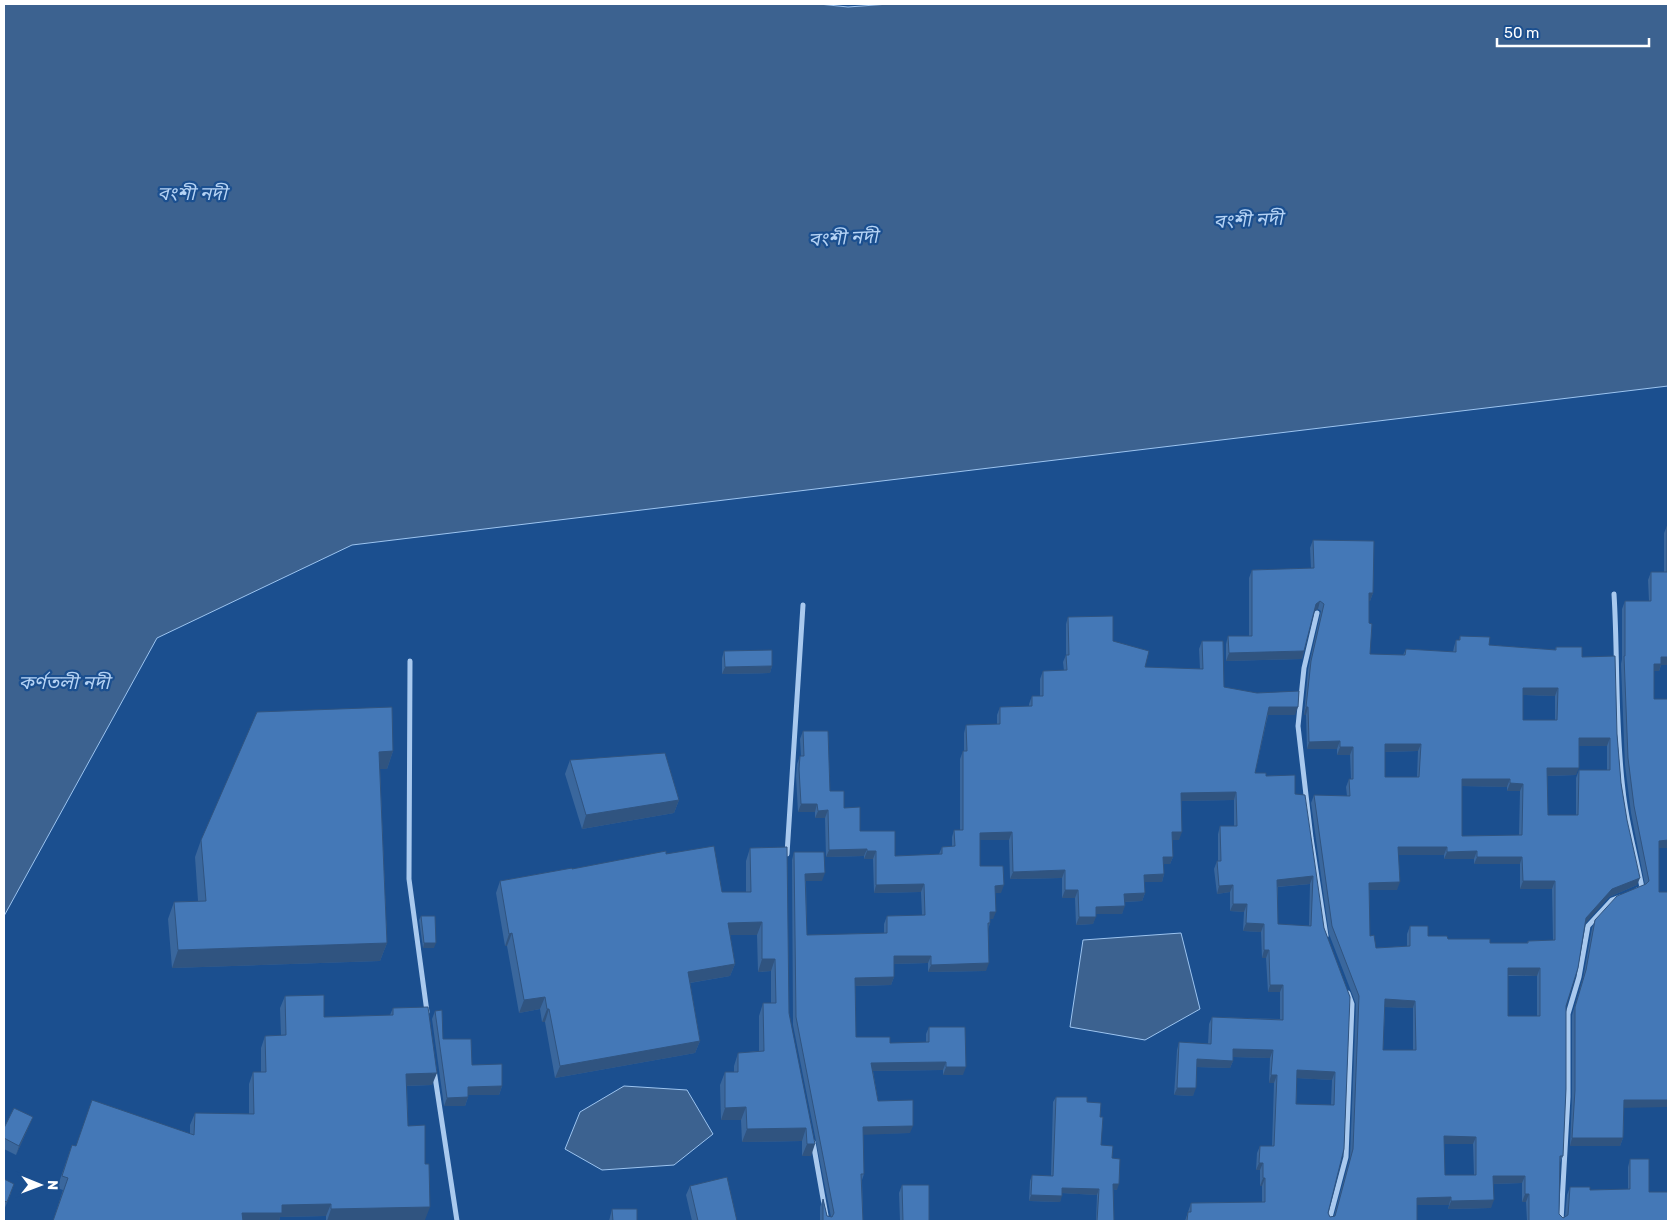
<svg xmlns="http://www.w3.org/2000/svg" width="1672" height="1225" viewBox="0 0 1672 1225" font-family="Rubik,'Noto Sans Bengali',sans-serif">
	<rect width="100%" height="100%" fill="#1b4f8f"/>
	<path fill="#3c6290" stroke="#9cc4f0" d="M4,4H819L848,7L889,4H1668V386L352,545L157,638L4,916Z
		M1181,933L1200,1009L1145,1040L1070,1027L1083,940Z
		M624,1086L687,1090L713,1134L674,1165L602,1170L565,1149L580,1112Z"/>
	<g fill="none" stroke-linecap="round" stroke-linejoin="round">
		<path stroke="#a9c9ee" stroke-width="5" d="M1614,594C1618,659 1615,725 1623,790C1626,822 1636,855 1642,888L1637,890
			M1317,613L1304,668L1298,726L1311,838L1326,936
			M410,661L409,879L427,1012
			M787,854L803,605
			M434,1070L457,1221
			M813,1142L827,1221
			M1329,1221L1346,1157L1352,1004L1348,993
			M1561,1221L1568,1097V1014L1579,977L1588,926L1612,900L1620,897"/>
	</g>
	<path fill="#3a679d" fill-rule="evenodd" d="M1667,526L1668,665H1661L1659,671H1654V699H1668V848H1659V892L1624,1108L1623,1138L1620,1146H1570L1572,1097V1015L1583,978L1592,928L1595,920L1645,885L1631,813L1625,765L1621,664L1622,659V609L1625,601H1649L1648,580L1651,572H1664V533Z
		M1313,540L1373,593L1370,601H1369V623L1370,654L1403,655L1406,649L1453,652L1454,647L1456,640H1459L1460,636L1489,645L1555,650L1556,647L1582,657L1617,734L1621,783L1637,885L1609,897L1585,923L1566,1006L1563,1156L1560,1163L1559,1214L1563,1218L1565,1216L1567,1195L1570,1187L1590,1190L1628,1189V1167L1630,1159L1649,1192L1668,1221H1527L1526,1202H1522V1183L1493,1184L1491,1208L1448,1209L1449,1205H1417V1221H1185L1191,1203L1262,1202V1186H1260V1170H1256L1257,1153L1260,1146H1272L1274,1083H1269L1270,1058L1233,1057V1061L1230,1068L1197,1067L1193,1096L1174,1095L1177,1050L1179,1042L1208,1044L1209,1024L1212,1017L1280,1019V992H1268L1266,958H1262L1261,932L1243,931L1244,912L1230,911V892L1217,894L1214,869L1217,861H1218V834L1220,826H1234V800L1181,801L1179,840H1172L1173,857L1170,864H1164V874L1162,882H1144L1145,893L1142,901L1125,902L1122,914H1096L1093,924L1076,925L1075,898H1062V878L1010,879L1009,840H980V866L1001,893H995L993,919H990V923L988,930L986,971L928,972V963L894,964V977L891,985L855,986L856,1037L890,1043L926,1042V1034L929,1027L963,1075H943V1070L873,1071L878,1101L910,1133L863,1134L864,1174L862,1180L863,1221H820V1207L823,1199L827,1216L831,1217L793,1025L792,860L794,852L822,881H806L807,935L884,933V924L887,916L922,915L921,892L874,893L873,859H864V856L826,857L825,818H815V812H798L796,776L797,764L800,756H801L800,739L803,731L830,791L844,808L860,831L895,856L939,854L942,847H952V837L954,830H960V759L963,751H964V733L966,725L997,724V715L1000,707L1029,706V704L1032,696H1040V679L1043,671H1064L1063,662L1066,655V624L1068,617L1113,641L1145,667L1200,669L1199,649L1202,641L1224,687L1295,715H1268L1255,773L1266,776L1295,794L1324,928L1350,997L1328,1213L1330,1217L1334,1216L1350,1157L1356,1004L1329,934L1311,803L1314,795L1347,796L1346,787L1349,779H1351L1350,755H1337V749H1307L1306,715H1304L1308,669L1321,611L1318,609L1314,611L1302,659L1226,661V644L1228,636H1249V578L1252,570L1311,568L1310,548ZM1523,695L1555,696V720H1523ZM1579,746H1607V770H1579L1576,778V815H1548L1547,776L1576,775ZM1418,751L1417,777H1385V752ZM1462,786L1507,787V791H1520L1519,835L1462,836ZM1399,855H1444V859H1474V864H1520V889H1552L1553,940L1528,941L1527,943H1490L1448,939L1428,936L1410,926L1407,934V946L1376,948L1370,936L1369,890H1397ZM1310,884L1309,926L1278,924V887ZM1508,976H1537V1016H1508ZM1385,1007L1413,1008V1050H1383ZM1297,1078L1332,1080L1331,1105L1296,1104ZM1444,1144H1473L1474,1175H1445Z
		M724,651L772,666L770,673L722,674V658Z
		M393,751L387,769H380L387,943L380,961L172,968L168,919L174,902L198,901L195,857L201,840Z
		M570,760L679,800L674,813L582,829L565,774Z
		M750,848L789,1013L811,1156H802V1141L742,1142L741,1120H721L720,1085L725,1072H734V1066L738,1053L759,1051V1016L763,1003H771V971L758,972L757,935H730L735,964L730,976L690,983L700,1041L695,1053L555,1078L545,1022H542L540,1009L519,1013L507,946H505L496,893L500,881L666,854L722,892H746V861Z
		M421,916L434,948H423L419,920Z
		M285,996L324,1017L390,1015L393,1008L432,1085L407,1086L408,1126L425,1220L326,1221V1216L280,1217L279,1221H53L63,1190L57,1188L72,1145L76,1146L190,1133V1125L195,1113L249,1114V1084L253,1072H261V1048L265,1036L281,1035L280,1008Z
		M435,1011L443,1039L472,1065L502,1086L499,1095H468V1097L465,1106H444L432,1019Z
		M1056,1097L1087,1102L1100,1117L1101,1145L1112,1158L1117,1190L1113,1189L1114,1221H1096L1097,1195L1062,1193L1060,1202L1029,1201L1030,1181L1032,1175L1051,1176L1053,1102Z
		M33,1117L29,1126L16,1155L4,1149V1128Z
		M4,1179L11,1193L4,1210Z
		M902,1185L929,1221H900L899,1193Z
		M690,1186L736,1221H692L686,1195Z
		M612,1209L637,1221H609Z"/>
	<path fill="#305480" d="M1369,593H1373L1370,601H1367Z
		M1320,601L1318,609L1313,612L1316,604Z
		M1304,651L1302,659L1226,661L1229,653Z
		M1661,657H1668V665H1661L1659,671H1651L1654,664Z
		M772,666L770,673L722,674L725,667Z
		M1523,688H1558L1555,696L1520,695Z
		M1269,707H1298L1295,715H1267Z
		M1306,707H1308L1306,715H1304Z
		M1579,738H1610L1607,746H1576Z
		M1340,741L1337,749H1307L1309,742Z
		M1385,744H1421L1418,751L1382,752Z
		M1340,747H1353L1350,755H1337Z
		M393,751L387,769H372L379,752Z
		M1547,768H1579L1576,775L1544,776Z
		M1462,779H1510L1507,787L1459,786Z
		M1510,783L1523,784L1520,791H1507Z
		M1236,792L1234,800L1178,801L1181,793Z
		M679,800L674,813L582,829L586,815Z
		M801,804H817L815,812H798Z
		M828,810L825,818H815L818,811Z
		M1012,832L1009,840H977L980,833Z
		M1172,832H1182L1179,840H1169Z
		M1668,840V848H1656L1659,841Z
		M1398,847H1447L1444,855H1396Z
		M867,849L864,856L826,857L829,850Z
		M867,851H876L873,859H864Z
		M1477,851L1474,859H1444L1447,852Z
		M1163,857H1173L1170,864H1161Z
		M1477,857H1522L1520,864H1474Z
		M1065,870L1062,878L1010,879L1013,872Z
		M825,873L822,881H803L805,874Z
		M1164,874L1162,882H1142L1144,875Z
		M1313,876L1310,884L1275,887L1277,880Z
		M1640,878L1637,885L1609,897L1584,925L1586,918L1612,889Z
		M1523,881H1555L1552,889H1520Z
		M1400,882L1397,890H1366L1369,883Z
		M924,884L921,892L874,893L876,885Z
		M1004,885L1001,893H992L995,886Z
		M1233,885L1230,892L1217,894L1219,886Z
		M1065,890H1078L1075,898H1062Z
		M1145,893L1142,901L1122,902L1124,894Z
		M1233,904H1247L1244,912L1230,911Z
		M1125,906L1122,914H1093L1096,907Z
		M990,912H996L993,919H987Z
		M1079,917H1096L1093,924L1076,925Z
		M762,922L757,935H723L728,923Z
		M1246,923L1264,924L1261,932L1243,931Z
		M512,933L507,946H505L509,934Z
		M387,943L380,961L172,968L178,950Z
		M424,943H436L434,948H423Z
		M1264,950H1269L1266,958H1262Z
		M894,956H931L928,963L891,964Z
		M762,959H775L771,971L758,972Z
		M989,963L986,971L928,972L931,965Z
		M735,964L730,976L683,984L688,972Z
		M1508,968H1540L1537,976L1505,975Z
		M894,977L891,985L852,986L855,978Z
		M1270,985H1283L1280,992H1268Z
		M545,997L540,1009L519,1013L524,1000Z
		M1385,999L1415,1001L1413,1008L1382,1007Z
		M547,1009H549L545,1022H542Z
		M700,1041L695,1053L555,1078L560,1066Z
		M1233,1049L1273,1050L1270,1058L1231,1057Z
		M1197,1059L1233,1061L1230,1068L1194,1067Z
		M946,1062L943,1070L868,1071L871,1063Z
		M946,1067H966L963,1075H943Z
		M1297,1070L1335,1072L1332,1080L1295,1078Z
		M437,1073L432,1085L402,1086L406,1074Z
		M1271,1075H1277L1274,1083H1269Z
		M502,1086L499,1095H465L468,1087Z
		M1177,1088H1196L1193,1096L1174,1095Z
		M468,1097L465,1106H444L447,1098Z
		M1624,1100H1668V1107L1621,1108Z
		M746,1107L741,1120H721L725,1108Z
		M33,1117L29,1126L16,1155L19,1146Z
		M913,1126L910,1133L860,1135L863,1127Z
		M806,1128L802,1141L742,1142L747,1129Z
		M1444,1136L1476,1137L1473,1144H1441Z
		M1572,1138H1623L1620,1146H1570Z
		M807,1144H815L811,1156H802Z
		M1259,1163H1263L1260,1170H1256Z
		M1493,1176H1525L1522,1183L1491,1184Z
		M1263,1178H1265L1262,1186H1260Z
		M1113,1184H1119L1117,1190L1111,1189Z
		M1062,1188L1099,1189L1097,1195L1060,1193Z
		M1525,1194H1529L1526,1202H1522Z
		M1031,1195L1062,1196L1060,1202L1029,1201Z
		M1451,1197L1449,1205H1414L1417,1198Z
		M1494,1200L1491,1208L1448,1209L1451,1201Z
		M331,1204L326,1216L280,1217L279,1221H239L242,1213L282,1205Z
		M430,1207L425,1220L327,1221L331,1209Z"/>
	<path fill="#4478b7" stroke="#305480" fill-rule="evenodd" d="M1667,526H1668V657H1661V664H1654V699H1668V840L1659,841V892H1668V1100H1624L1623,1138H1572L1575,1090V1007L1586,970L1595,920L1617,896L1646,884L1649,881L1634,806L1628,758L1624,656H1625V601H1651V572H1667Z
		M1313,540L1374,541L1373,593H1369V623L1372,624L1370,654L1405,655L1406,649L1456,652V640H1460V636L1490,637L1489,645L1556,650V647H1582V657L1615,656L1617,734L1621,783L1627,820L1640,878L1612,889L1586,918L1578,968L1566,1006V1089L1563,1156H1560L1559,1214L1563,1218L1568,1215L1570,1187H1590V1190L1630,1189V1159H1649V1192H1668V1221H1529V1194H1525V1176H1493L1494,1200L1451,1201V1197L1417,1198V1221H1187L1188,1212H1191V1203L1265,1202V1178H1263V1163H1259L1260,1146H1274L1277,1075H1271L1273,1050L1233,1049V1061L1197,1059L1196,1088H1177L1179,1042L1211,1044L1212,1017L1283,1020V985H1270L1269,950H1264V924L1246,923L1247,904H1233V885L1219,886L1217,861H1221L1220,826H1237L1236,792L1181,793L1182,832H1172L1173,857H1163L1164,874L1144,875L1145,893L1124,894L1125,906L1096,907V917H1079L1078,890H1065V870L1013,872L1012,832L980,833V866H1003L1004,885L995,886L996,912H990V923H988L989,963L931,965V956H894V977L855,978L856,1037H890V1043L929,1042V1027H965L966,1067H946V1062L871,1063L878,1101L913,1100V1126L863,1127L864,1174H861L863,1221H823V1199L827,1216L832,1217L834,1213L796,1017L794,852H824L825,873L805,874L807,935L887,933V916L925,915L924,884L876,885V851H867V849L829,850L828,810L818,811L817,804H801L799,769L800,756H804L803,731H828L830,791H844V808L860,807V831H895V856L942,854V847L955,846L954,830H963V751H967L966,725L1000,724V707L1032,706V696H1043V671L1067,670L1066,655H1069L1068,617L1113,616V641L1149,651L1145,667L1203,669L1202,641H1223L1224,687L1257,693L1299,691L1298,707H1269L1255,773H1266V776L1295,775V794L1305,795L1324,928L1350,997L1344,1149L1328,1213L1330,1217L1335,1216L1353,1149L1359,996L1332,926L1314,795L1350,796L1349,779H1353V747H1340V741L1309,742L1308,707H1306L1311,661L1324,604L1320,601L1316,604L1304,651L1229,653L1228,636H1252V570L1314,568ZM1523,688H1558L1557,720H1523ZM1579,738H1610V770H1579L1578,815H1548L1547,768H1579ZM1385,744H1421L1419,777H1385ZM1462,779H1510V783L1523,784L1522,835L1462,836ZM1398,847H1447V852L1477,851V857H1522L1523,881H1555V940L1528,941V943H1490V939H1448L1447,936H1428V926H1410V946L1376,948L1374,935L1370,936L1369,883L1400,882ZM1313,876L1311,926L1278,924L1277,880ZM1508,968H1540V1016H1508ZM1385,999L1415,1001L1416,1050H1383ZM1297,1070L1335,1072L1334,1105L1296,1104ZM1444,1136L1476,1137V1175H1445Z
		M772,650V666L725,667L724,651Z
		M392,707L393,751L379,752L387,943L178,950L174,902L206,901L201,840L257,712Z
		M665,753L679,800L586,815L570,760Z
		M714,846L722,892H751L750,848L787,847L789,1013L815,1144H807L806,1128L747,1129L746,1107L725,1108V1072H738V1053L764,1051L763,1003H776L775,959H762V922L728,923L735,964L688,972L700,1041L560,1066L549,1009H547L545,997L524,1000L512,933L509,934L500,881L572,868V869L666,851V854Z
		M421,916H435L436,943H424Z
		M324,995V1017L393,1015V1008L428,1007L437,1073L406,1074L408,1126L425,1125V1164H429L430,1207L331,1209V1204L282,1205V1213H242L243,1221H53L68,1178L62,1176L72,1145L76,1146L92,1100L194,1135L195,1113L254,1114L253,1072H266L265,1036L286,1035L285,996Z
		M442,1010L443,1039H471L472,1065L502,1064V1086L468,1087V1097L447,1098L435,1011Z
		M1056,1097H1087V1102L1101,1103L1100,1117H1103L1101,1145L1113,1146L1112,1158L1120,1159L1119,1184H1113L1114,1221H1097L1099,1189L1062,1188V1196L1031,1195L1032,1175L1053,1176Z
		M14,1108L33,1117L19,1146L4,1138V1128Z
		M727,1177L737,1221H698L690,1186Z
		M4,1179L14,1184L7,1202L4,1201Z
		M902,1185H929V1221H903Z
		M612,1209H637V1221H613Z"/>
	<g text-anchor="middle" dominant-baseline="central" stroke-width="4.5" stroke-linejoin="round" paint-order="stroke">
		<g font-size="19" font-style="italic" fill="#b5d3f5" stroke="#1b4f8f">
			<text x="192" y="193">বংশী নদী</text>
			<text transform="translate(1248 220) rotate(-3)">বংশী নদী</text>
			<text transform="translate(843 238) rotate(-3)">বংশী নদী</text>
			<text x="64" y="682">কর্ণতলী নদী</text>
		</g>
	</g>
	<rect width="1672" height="1225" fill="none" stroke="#ffffff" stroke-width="10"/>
	<g transform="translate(40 1185) rotate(91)" stroke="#1b4f8f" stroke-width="4" paint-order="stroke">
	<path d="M0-4L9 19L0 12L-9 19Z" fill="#ffffff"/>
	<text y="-8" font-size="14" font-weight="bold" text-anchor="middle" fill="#ffffff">N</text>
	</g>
	<path d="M1497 38v8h152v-8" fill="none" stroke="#ffffff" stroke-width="2.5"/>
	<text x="1504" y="38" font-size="15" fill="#ffffff" stroke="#1b4f8f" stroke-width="4" paint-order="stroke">50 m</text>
</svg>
